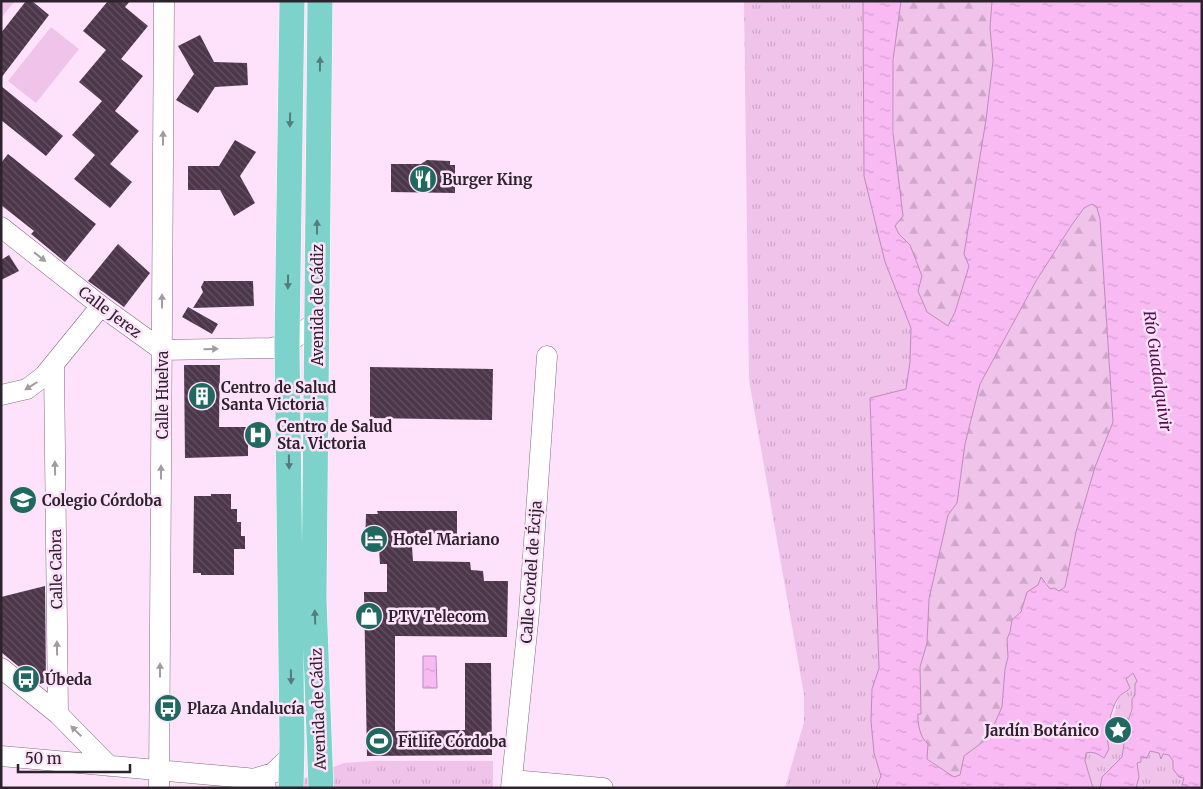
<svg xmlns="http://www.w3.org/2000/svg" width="1203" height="789" viewBox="0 0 1203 789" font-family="Merriweather,serif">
	<defs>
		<pattern id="forest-firs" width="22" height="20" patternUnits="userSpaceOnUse" patternTransform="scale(1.25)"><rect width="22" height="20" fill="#f0c3eb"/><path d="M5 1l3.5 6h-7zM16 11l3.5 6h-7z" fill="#cea7ca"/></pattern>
		<pattern id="park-tufts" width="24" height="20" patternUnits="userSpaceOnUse" patternTransform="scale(1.25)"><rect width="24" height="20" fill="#f0c3eb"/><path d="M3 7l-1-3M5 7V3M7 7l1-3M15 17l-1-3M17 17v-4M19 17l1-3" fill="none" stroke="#cea7ca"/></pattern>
		<pattern id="water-ripples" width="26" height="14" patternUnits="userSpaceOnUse" patternTransform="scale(1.25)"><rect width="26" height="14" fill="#f9b9f3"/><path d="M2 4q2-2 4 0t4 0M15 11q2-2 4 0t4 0" fill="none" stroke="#d69fd0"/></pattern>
		<pattern id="building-back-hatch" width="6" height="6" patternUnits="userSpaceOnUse" patternTransform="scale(1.25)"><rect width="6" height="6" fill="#4c364a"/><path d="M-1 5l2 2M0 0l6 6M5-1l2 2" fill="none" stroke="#635162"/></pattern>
	</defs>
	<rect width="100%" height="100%" fill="#fee1fa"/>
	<path fill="url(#forest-firs)" d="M901,1H992L990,28L993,61L986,120L964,254L969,266L955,312L948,326L927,312L918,291L910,245L898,234L895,226L893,60Z
		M1092,204L1097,208L1100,219L1113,422L1076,532L1065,587L1059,591L1050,590L1046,581L1027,592L1021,612L1012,620L1010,632L1007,639L1008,657L1005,669L1002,707L994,725L984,741L964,756L960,775L954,777L927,758C925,743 917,729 917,714H921L920,667L927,643L929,599L948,515L957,503L965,444L980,384L1036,281L1071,226L1084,208Z"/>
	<path fill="url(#park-tufts)" d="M744,1H863L864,176L911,328L910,362L906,389L870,398L879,668L872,689L871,721L874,753L881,776L876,788H785L804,722V695L749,380Z
		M1133,673L1137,681L1135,684V695L1127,724L1122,757L1102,777L1101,787L1093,788L1085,761L1086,753L1107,740L1119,696L1127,692L1126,679Z
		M1150,751L1159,753L1162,758L1163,754H1168L1173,761V769L1184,777L1187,788H1136L1135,784L1139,777L1137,762L1141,757L1147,758Z
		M373,761H493V788H278L344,763Z"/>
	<path fill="#f0c3eb" d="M1,1H15L1,18Z
		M51,27L79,49L36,103L8,81Z"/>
	<path fill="url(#water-ripples)" stroke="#bc8cb7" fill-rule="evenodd" d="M863,1H901L893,60V133L903,216L895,226L899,234L910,245L922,276L918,291L927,312L948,326L955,312L969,266L964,254L986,120L993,61L990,28L992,1H1202V788H1187V785H1182L1184,778L1179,777L1173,769V761L1169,755L1163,754L1161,759L1159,753L1150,751L1147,758L1141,757V762L1137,763L1139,777L1136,788H1100L1102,777L1122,757L1127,724L1132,709V699L1135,695V684L1137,681L1133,673L1126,679L1130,688C1127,692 1120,694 1118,698C1110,711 1105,735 1109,749L1104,758C1098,754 1094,751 1086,753L1085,761L1093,788H876L881,776L874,753L871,721L872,689L879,668L870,398L906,389L910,362L911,328L885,262L864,176ZM1092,204L1097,208L1100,219L1113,422L1095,467L1076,532L1065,587L1059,591L1054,588L1050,589L1041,577L1038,585L1027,592L1021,612L1012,620L1010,632L1007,639L1008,657L1005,669L1002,707L994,725L984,741L964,756L960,775L954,777L927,759L928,744C921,739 917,724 918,714H921L920,667L927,643L929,599L948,515L957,503L965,444L980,384L1036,281L1071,226L1084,208Z
		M423,656H436L437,688H423Z"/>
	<path fill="url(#building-back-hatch)" d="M26,1H32L49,15L1,78V33Z
		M108,1H130L125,7L148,26L121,59L143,76L115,111L139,131L110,164L132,182L110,208L74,179L95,155L72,135L102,101L79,82L106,50L83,31Z
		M200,35L214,62L247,63L248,85L215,87L198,113L176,100L194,74L178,46Z
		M1,86L63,136L46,156L1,120Z
		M235,140L256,152L240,176L255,203L234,216L220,190H188V166H219Z
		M8,154L96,224L65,262L31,234L34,231L1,205V163Z
		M427,160L450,161V165H455V193L391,192V164H421Z
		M118,244L150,273L124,307L88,281Z
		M9,255L19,271L1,280V260Z
		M204,281H253L254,306L193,308L203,292L201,287Z
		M188,307L218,324L212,334L182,317Z
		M184,365H220L219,427H248V456L185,458Z
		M370,367L493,369L492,420L370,418Z
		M211,494H231V509H237V522H241V536H245V549H234V575H201V573H193L194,496H211Z
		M377,511H457V534L411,533L413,561L470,562L471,570L483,571L484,581H508L507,637L395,636V731L465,730V663H491L492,755L367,756L364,592H387V564H380L379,549L365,548L366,514H378Z
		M45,586L46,682L40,684L1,652V597Z"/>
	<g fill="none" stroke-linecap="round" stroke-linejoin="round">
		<g stroke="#826a80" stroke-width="21">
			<path id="minor" d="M1,227L101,306L162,350L272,348L287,344L317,321
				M54,365L58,714
				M1,395L27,389L44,376L101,306
				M1,668L58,714L109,766
				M1,756L246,778L253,779L266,788
				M253,779L273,773L292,755
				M512,780L603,788
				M159,788L164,1
				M511,788L529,613L547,356"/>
		</g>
		<g stroke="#fff" stroke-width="26">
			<path id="major" d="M320,1L314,599L321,788
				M291,788L292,744L287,344L292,1"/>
		</g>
		<use href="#minor" stroke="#fff" stroke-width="20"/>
		<use href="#major" stroke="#7dd3cb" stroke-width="25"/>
	</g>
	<defs><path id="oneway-solid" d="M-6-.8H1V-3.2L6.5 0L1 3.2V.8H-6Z" transform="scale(1.25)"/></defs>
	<g fill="#557b7c">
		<use href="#oneway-solid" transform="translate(320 64) rotate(-89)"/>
		<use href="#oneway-solid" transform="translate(290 120) rotate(91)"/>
		<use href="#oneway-solid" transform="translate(317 227) rotate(-90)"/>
		<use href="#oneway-solid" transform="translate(288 282) rotate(91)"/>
		<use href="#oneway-solid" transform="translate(289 462) rotate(89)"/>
		<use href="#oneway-solid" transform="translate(315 617) rotate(-92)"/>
		<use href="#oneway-solid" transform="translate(291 677) rotate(89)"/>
	</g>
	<g fill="#a09ca0">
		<use href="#oneway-solid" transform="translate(163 138) rotate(-90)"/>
		<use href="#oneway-solid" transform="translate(40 257) rotate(38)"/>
		<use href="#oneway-solid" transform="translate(162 301) rotate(-90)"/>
		<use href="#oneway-solid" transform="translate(211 349) rotate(-1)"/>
		<use href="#oneway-solid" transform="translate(31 386) rotate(148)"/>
		<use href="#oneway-solid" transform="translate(55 468) rotate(-91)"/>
		<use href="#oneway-solid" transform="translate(161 472) rotate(-90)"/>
		<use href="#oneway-solid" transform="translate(57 648) rotate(-91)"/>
		<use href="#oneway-solid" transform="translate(160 670) rotate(-90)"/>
		<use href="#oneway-solid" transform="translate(76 731) rotate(-135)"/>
	</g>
	<defs>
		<g id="restaurant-disc" transform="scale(1.4375)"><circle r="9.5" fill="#1f6961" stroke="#fee1fa"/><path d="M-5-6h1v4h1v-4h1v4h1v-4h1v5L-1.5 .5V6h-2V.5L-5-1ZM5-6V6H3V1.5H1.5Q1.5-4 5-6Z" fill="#fff"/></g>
		<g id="building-disc" transform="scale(1.4375)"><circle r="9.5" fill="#1f6961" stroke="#fee1fa"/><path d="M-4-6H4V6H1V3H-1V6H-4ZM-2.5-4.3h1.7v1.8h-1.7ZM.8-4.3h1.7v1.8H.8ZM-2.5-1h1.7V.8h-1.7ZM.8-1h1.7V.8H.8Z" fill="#fff"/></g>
		<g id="hospital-disc" transform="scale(1.4375)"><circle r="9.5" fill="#1f6961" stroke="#fee1fa"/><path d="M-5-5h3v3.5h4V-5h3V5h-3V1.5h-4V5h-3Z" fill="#fff"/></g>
		<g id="school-disc" transform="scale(1.4375)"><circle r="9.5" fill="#1f6961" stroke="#fee1fa"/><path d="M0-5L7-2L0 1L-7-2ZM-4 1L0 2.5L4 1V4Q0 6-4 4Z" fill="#fff"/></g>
		<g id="hotel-disc" transform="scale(1.4375)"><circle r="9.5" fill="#1f6961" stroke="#fee1fa"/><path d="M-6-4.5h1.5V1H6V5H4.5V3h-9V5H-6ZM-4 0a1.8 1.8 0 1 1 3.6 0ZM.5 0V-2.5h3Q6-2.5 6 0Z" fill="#fff"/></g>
		<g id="shop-disc" transform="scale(1.4375)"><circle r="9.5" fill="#1f6961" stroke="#fee1fa"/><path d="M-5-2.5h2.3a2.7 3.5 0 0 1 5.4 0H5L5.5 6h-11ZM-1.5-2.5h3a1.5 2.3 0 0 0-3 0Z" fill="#fff"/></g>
		<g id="bus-disc" transform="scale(1.4375)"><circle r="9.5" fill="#1f6961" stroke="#fee1fa"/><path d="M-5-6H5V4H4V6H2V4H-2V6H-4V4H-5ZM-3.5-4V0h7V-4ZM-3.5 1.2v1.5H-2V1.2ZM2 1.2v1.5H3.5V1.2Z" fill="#fff"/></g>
		<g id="sight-disc" transform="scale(1.4375)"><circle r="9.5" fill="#1f6961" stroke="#fee1fa"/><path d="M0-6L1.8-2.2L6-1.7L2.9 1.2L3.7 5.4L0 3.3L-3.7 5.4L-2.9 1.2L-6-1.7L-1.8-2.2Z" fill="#fff"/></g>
		<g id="stadium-disc" transform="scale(1.4375)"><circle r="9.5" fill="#1f6961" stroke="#fee1fa"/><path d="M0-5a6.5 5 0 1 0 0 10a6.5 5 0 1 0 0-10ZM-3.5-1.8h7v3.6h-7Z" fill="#fff"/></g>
	</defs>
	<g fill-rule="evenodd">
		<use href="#restaurant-disc" x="423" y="179"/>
		<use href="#building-disc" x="202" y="396"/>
		<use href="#hospital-disc" x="258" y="435"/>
		<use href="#school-disc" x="23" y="500"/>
		<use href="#hotel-disc" x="374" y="539"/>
		<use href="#shop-disc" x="369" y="616"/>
		<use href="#bus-disc" x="26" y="679"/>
		<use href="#bus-disc" x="168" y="708"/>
		<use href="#sight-disc" x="1118" y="730"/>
		<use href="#stadium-disc" x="379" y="741"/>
	</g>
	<g text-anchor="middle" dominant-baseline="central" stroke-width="5" stroke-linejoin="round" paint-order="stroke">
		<g font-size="15" font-weight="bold" fill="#2d232c" stroke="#fee1fa" text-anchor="start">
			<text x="442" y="179">Burger King</text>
			<text x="221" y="387">Centro de Salud<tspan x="221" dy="17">Santa Victoria</tspan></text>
			<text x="277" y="426">Centro de Salud<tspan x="277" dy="17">Sta. Victoria</tspan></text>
			<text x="42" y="500">Colegio Córdoba</text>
			<text x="393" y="539">Hotel Mariano</text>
			<text x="388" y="616">PTV Telecom</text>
			<text x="45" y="679">Úbeda</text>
			<text x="187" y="708">Plaza Andalucía</text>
			<text x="1099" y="730" text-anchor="end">Jardín Botánico</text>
			<text x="398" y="741">Fitlife Córdoba</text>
		</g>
		<g font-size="15" fill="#2d232c" stroke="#fee1fa">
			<text transform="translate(317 305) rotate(-90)">Avenida de Cádiz</text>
			<text transform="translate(110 312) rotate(37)">Calle Jerez</text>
			<text transform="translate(162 395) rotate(-90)">Calle Huelva</text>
			<text transform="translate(56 569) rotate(-91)">Calle Cabra</text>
			<text transform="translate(531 572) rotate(-86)">Calle Cordel de Écija</text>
			<text transform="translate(318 709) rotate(-92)">Avenida de Cádiz</text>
		</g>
		<g font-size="16" font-style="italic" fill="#560c53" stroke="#fee1fa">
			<text transform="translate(1158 371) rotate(82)">Río Guadalquivir</text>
		</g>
	</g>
	<rect width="1203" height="789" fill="none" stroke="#2d232c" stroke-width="5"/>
	<path d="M18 764v8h112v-8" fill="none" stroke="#2d232c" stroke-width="2.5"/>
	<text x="25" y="764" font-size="15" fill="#2d232c" stroke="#fee1fa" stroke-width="4" paint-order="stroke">50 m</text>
</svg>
